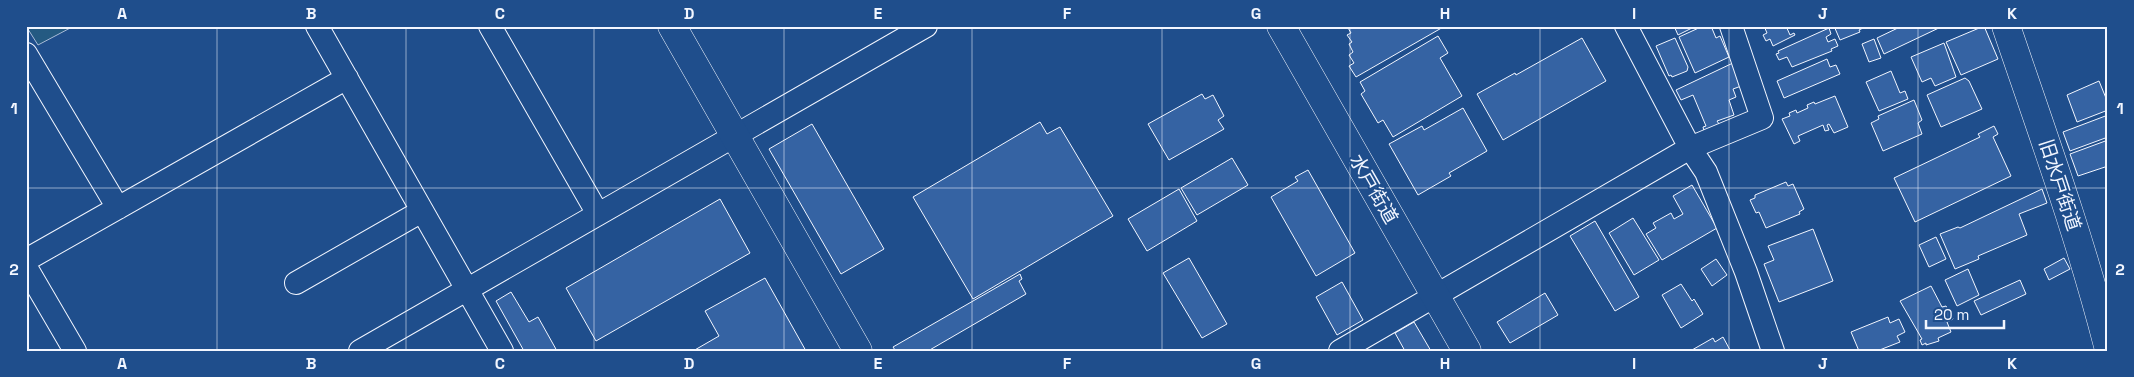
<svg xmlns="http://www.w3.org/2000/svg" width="2134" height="377" viewBox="0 0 2134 377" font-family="'Space Grotesk','Noto Sans JP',sans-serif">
	<rect width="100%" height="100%" fill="#1f4e8c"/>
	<path fill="#245a82" stroke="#a8bbd7" d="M26,26H74L38,45Z"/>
	<path fill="#3563a3" stroke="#f2f6ff" d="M1347,26H1445L1356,77L1349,66L1354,63L1349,55L1353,52L1349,44L1352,42L1347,35L1351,33Z
		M1674,26H1696L1678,35Z
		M1703,26H1711L1716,38L1720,36L1729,57L1695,73L1679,37Z
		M1764,26H1786L1790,35L1794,33L1795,35L1773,46L1770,39L1766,41L1763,35L1767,33Z
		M1834,26H1862L1863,28L1859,30L1860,32L1840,40Z
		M1902,26H1943L1884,54L1877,38Z
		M1984,26L1998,59L1961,75L1946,42Z
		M1829,28L1831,34L1826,37L1828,42L1835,39L1838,46L1831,49L1832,51L1792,67L1787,57L1779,60L1776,54L1779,53L1778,51Z
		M1438,36L1448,53L1440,58L1462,96L1393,137L1383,120L1378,123L1361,94L1365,91L1360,82Z
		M1582,38L1606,81L1503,140L1477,94L1515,73L1516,75Z
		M1675,38L1688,67L1687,71L1672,77L1671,75L1669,76L1656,46Z
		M1874,39L1881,58L1869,62L1862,44Z
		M1944,43L1956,77L1935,86L1931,78L1922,82L1911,57Z
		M1827,59L1830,67L1836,65L1840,74L1784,98L1777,81Z
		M1735,62L1744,85L1733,89L1736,97L1729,100L1734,115L1717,121L1719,124L1704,131L1703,127L1706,126L1693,95L1681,100L1676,90Z
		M1891,71L1900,93L1905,91L1908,99L1879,111L1866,82Z
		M1965,78L1969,81L1982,109L1941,127L1927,95Z
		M2099,81L2108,103V110L2077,122L2067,95Z
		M1202,94L1205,99L1213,95L1224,116L1218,120L1224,129L1169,160L1148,124Z
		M1835,96L1848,127L1834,133L1829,124L1827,125L1829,130L1825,131L1823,125L1798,136L1800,141L1794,144L1782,119L1790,116L1789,113L1796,110L1797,113L1808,108L1807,105L1814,102L1815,104Z
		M1914,100L1922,120L1918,123L1922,134L1883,151L1871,123L1879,119L1878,116Z
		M1463,108L1487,151L1449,173L1451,176L1418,195L1389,144L1422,126L1424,130Z
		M2108,115V137L2070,151L2063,132Z
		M1040,122L1047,134L1060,127L1113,216L973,299L913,197Z
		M812,124L884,249L841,274L769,149Z
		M1994,126L1998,134L1993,137L2011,176L1915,222L1894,178L1980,137L1978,134Z
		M2108,140V166L2078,176L2070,154Z
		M1232,158L1248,185L1197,215L1181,188Z
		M1308,170L1355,253L1316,276L1271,197L1298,181L1295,177Z
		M1786,182L1788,186L1793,184L1804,209L1799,212L1800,214L1766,228L1759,212L1756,213L1750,200L1755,198V195Z
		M1692,185L1717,228L1662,260L1646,234L1656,228L1653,223L1671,213L1674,219L1683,214L1673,196Z
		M1179,189L1197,221L1147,251L1128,219Z
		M2042,189L2047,203L2019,214L2027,235L1978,256L1979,259L1955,269L1940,234L1958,227L1960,228Z
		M720,199L750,253L596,341L566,288Z
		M1633,218L1659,260L1634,275L1609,233Z
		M1595,221L1639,297L1615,311L1570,236Z
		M1813,229L1833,281L1779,302L1764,264L1774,260L1768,246Z
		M1936,237L1946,259L1929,267L1919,245Z
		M1189,258L1227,324L1202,338L1163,273Z
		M2064,258L2070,269L2049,280L2044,269Z
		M1716,259L1727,275L1712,286L1701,269Z
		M1968,269L1979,295L1957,306L1945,280Z
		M1020,274L1022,279L1019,281L1026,294L928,351H894L895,350L893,347Z
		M765,278L806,351H693L719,336L705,311Z
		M2020,280L2026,294L1981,315L1974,301Z
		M1342,282L1363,320L1337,335L1316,297Z
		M1681,284L1692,301L1694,299L1703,314L1681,328L1662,295Z
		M1931,286L1942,307L1946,306L1953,319L1947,322L1951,332L1938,338L1939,341L1926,345V343L1922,345L1920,340L1922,339L1900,301Z
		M511,292L529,322L538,317L557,351H524L496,301Z
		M1545,293L1558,315L1510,343L1497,322Z
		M1888,317L1890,323L1899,319L1905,332L1897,336L1900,342L1877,351H1859L1851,332Z
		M1414,322L1431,351H1405L1395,333Z
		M1723,337L1730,350L1728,351L1692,350L1713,338L1715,342Z"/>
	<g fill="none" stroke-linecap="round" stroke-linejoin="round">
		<g stroke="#f2f6ff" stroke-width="24">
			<path id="street" d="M317,26L502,351
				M490,26L598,214
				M1626,26L1690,148L1706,172L1746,272L1773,351
				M26,54L118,208
				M26,260L347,78
				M26,267L75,351
				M296,283L422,211
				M360,351L926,26
				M1340,351L1690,148L1762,118L1731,26"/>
		</g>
		<g stroke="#f2f6ff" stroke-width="29">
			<path id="secondary" d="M672,26L858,351
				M2006,26C2042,132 2080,237 2108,346"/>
		</g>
		<g stroke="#f2f6ff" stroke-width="29">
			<path id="highway" d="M1281,26L1467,351"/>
		</g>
		<use href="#street" stroke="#1f4e8c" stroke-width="22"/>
		<use href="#secondary" stroke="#1f4e8c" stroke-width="28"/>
		<use href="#highway" stroke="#1f4e8c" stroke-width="28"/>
	</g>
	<path fill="none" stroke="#f2f6ff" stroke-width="1" stroke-opacity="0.55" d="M217,26V351M406,26V351M594,26V351M784,26V351M972,26V351M1162,26V351M1350,26V351M1540,26V351M1729,26V351M1918,26V351M26,188H2108"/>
	<g text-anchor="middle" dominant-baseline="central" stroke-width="4" stroke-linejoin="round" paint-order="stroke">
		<g font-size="19" fill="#f2f6ff" stroke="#1f4e8c">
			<text transform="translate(2060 185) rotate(72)">旧水戸街道</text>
			<text transform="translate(1374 189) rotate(60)">水戸街道</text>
		</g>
	</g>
	<rect width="2134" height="377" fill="none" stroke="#1f4e8c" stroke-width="55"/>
	<path d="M1926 320v8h78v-8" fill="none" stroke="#f2f6ff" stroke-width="2.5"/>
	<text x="1934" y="320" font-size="15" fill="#f2f6ff" stroke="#1f4e8c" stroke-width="4" paint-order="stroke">20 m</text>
	<rect x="28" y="28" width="2078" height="322" fill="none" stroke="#f2f6ff" stroke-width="2"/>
	<g font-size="16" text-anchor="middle" font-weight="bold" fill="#f2f6ff">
		<text x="122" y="19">A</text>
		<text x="311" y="19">B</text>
		<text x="500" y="19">C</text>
		<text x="689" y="19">D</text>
		<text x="878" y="19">E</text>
		<text x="1067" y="19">F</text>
		<text x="1256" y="19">G</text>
		<text x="1445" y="19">H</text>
		<text x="1634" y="19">I</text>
		<text x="1823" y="19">J</text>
		<text x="2012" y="19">K</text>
		<text x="14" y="114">1</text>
		<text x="2120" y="114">1</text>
		<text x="14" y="275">2</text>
		<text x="2120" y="275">2</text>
		<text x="122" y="369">A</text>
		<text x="311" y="369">B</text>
		<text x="500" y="369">C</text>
		<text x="689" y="369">D</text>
		<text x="878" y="369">E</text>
		<text x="1067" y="369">F</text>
		<text x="1256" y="369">G</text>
		<text x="1445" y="369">H</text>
		<text x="1634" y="369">I</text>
		<text x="1823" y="369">J</text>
		<text x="2012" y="369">K</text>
	</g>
</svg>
